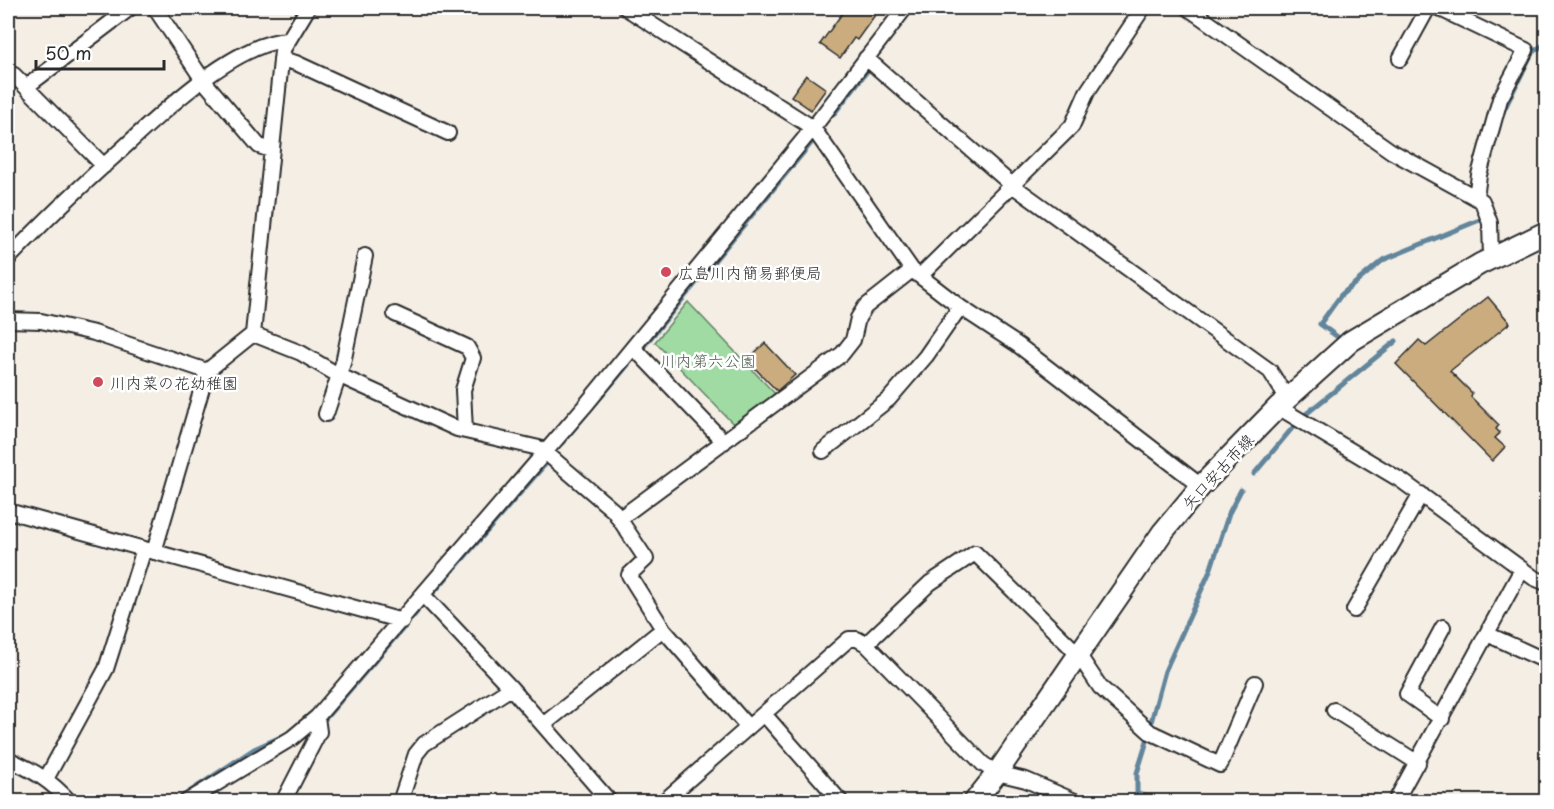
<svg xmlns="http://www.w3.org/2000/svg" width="1554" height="809" viewBox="0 0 1554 809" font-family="'Playpen Sans','Klee One',sans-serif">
	<rect width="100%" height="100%" fill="#f4eee5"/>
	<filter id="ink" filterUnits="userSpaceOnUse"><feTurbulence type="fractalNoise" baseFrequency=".0167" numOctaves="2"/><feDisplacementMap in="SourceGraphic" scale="12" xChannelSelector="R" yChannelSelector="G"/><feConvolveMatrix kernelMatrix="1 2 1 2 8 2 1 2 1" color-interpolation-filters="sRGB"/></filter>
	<g filter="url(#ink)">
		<path fill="#9fdba2" stroke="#658366" stroke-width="1.5" d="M688,302L778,397L737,428L655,342Z"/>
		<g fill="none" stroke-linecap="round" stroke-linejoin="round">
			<path stroke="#62859b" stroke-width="5" d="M1502,114L1532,53L1546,43
				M833,115L871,66
				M1339,338L1320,324L1341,295L1383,260L1482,219
				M644,346L813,141
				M1306,414L1396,341
				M562,443L628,365
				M1254,474L1294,426
				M435,591L548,461
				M324,720L417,612
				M1151,722L1165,671L1210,571L1229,513L1241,490
				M1147,741L1137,773V793L1155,802
				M174,802L254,749L285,735"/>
		</g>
		<path fill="#caac7f" stroke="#2b2b2b" stroke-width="1.5" d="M846,8H880L857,40L854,38L840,58L820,44Z
			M806,75L826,89L811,110L791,96Z
			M1488,297L1510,323L1450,371L1472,393L1471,397L1499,425L1496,429L1500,433L1495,438L1505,447L1492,461L1396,364L1419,340L1426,346Z
			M765,343L795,375L777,391L747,360Z"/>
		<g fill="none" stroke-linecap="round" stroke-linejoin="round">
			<g stroke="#2b2b2b" stroke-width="18">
				<path id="street" d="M155,8L203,80L259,146L271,150
					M626,8L813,128L912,270L960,307L1018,345L1201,486
					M1188,8L1391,151L1482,201L1490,223L1491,258
					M1438,8L1526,50L1500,99L1479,175L1476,198
					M866,58L1012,185L1270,371L1287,398
					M281,59L296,63L448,133
					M1400,59L1428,8
					M8,72L14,75L104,166
					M26,87L130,8
					M8,259C44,221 81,186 120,151C158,116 235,42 288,40
					M920,276L1072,126L1087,92L1143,8
					M395,314L467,347L473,358L463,390L465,431
					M8,320L41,321L94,333L207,371
					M253,334L282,51L308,8
					M633,347L724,442
					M1278,407L1402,481L1534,578L1546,583
					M326,414L343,363L365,256
					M823,451L889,399L926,356L960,307
					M8,511L402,621
					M619,519L842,354L853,340L858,318L865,307L912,270
					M154,552L207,371L253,334L301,353L338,375L457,429L539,448L545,452L614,511L646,559L629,575L663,629L748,727
					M423,595L511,688L610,802
					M1354,610L1421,494
					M1487,634L1546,661
					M866,644L930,583L975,553L1078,654L1100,687L1150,732L1220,765L1255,683
					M1334,710L1418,763
					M764,714L841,802
					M1442,719L1407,694L1443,627
					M543,725L663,629
					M8,759C34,771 50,780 70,802
					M46,779L106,669L144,549
					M186,802L292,738L317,717L584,407L813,128L905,8
					M283,802L319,732L317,717
					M400,802L416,754L424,744L511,688
					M663,802L849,639H857L866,644L983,764L997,773L1026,780L1077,802
					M1395,802L1522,569"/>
			</g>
			<g stroke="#2b2b2b" stroke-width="24">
				<path id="secondary" d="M974,802L997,773L1162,533L1201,486L1278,407L1351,341L1480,264L1546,232"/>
			</g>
			<use href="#street" stroke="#fff" stroke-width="14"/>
			<use href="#secondary" stroke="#fff" stroke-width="20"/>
		</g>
	</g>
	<g fill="#d1495b" stroke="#fff" stroke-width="2">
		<circle cx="666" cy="272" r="6"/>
		<circle cx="98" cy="382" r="6"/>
	</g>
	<g text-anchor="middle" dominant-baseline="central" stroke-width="5" stroke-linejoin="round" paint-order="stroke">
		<g font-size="16" fill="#2b2b2b" stroke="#fff" text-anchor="start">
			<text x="678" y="272">広島川内簡易郵便局</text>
			<text x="110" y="382">川内菜の花幼稚園</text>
		</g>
		<g font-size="16" fill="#4e604f" stroke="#fff">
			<text x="708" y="360">川内第六公園</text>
		</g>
		<g font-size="16" fill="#2b2b2b" stroke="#fff">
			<text transform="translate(1217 471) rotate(-47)">矢口安古市線</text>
		</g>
	</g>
	<rect width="1554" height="809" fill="none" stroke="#fff" stroke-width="30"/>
	<rect x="15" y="15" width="1524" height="779" fill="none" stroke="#2b2b2b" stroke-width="2" filter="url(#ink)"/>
	<path d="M36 60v9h128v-9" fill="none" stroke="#2b2b2b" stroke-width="3"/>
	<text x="45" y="60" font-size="18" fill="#2b2b2b" stroke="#ffffff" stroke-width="4.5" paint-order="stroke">50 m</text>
</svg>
